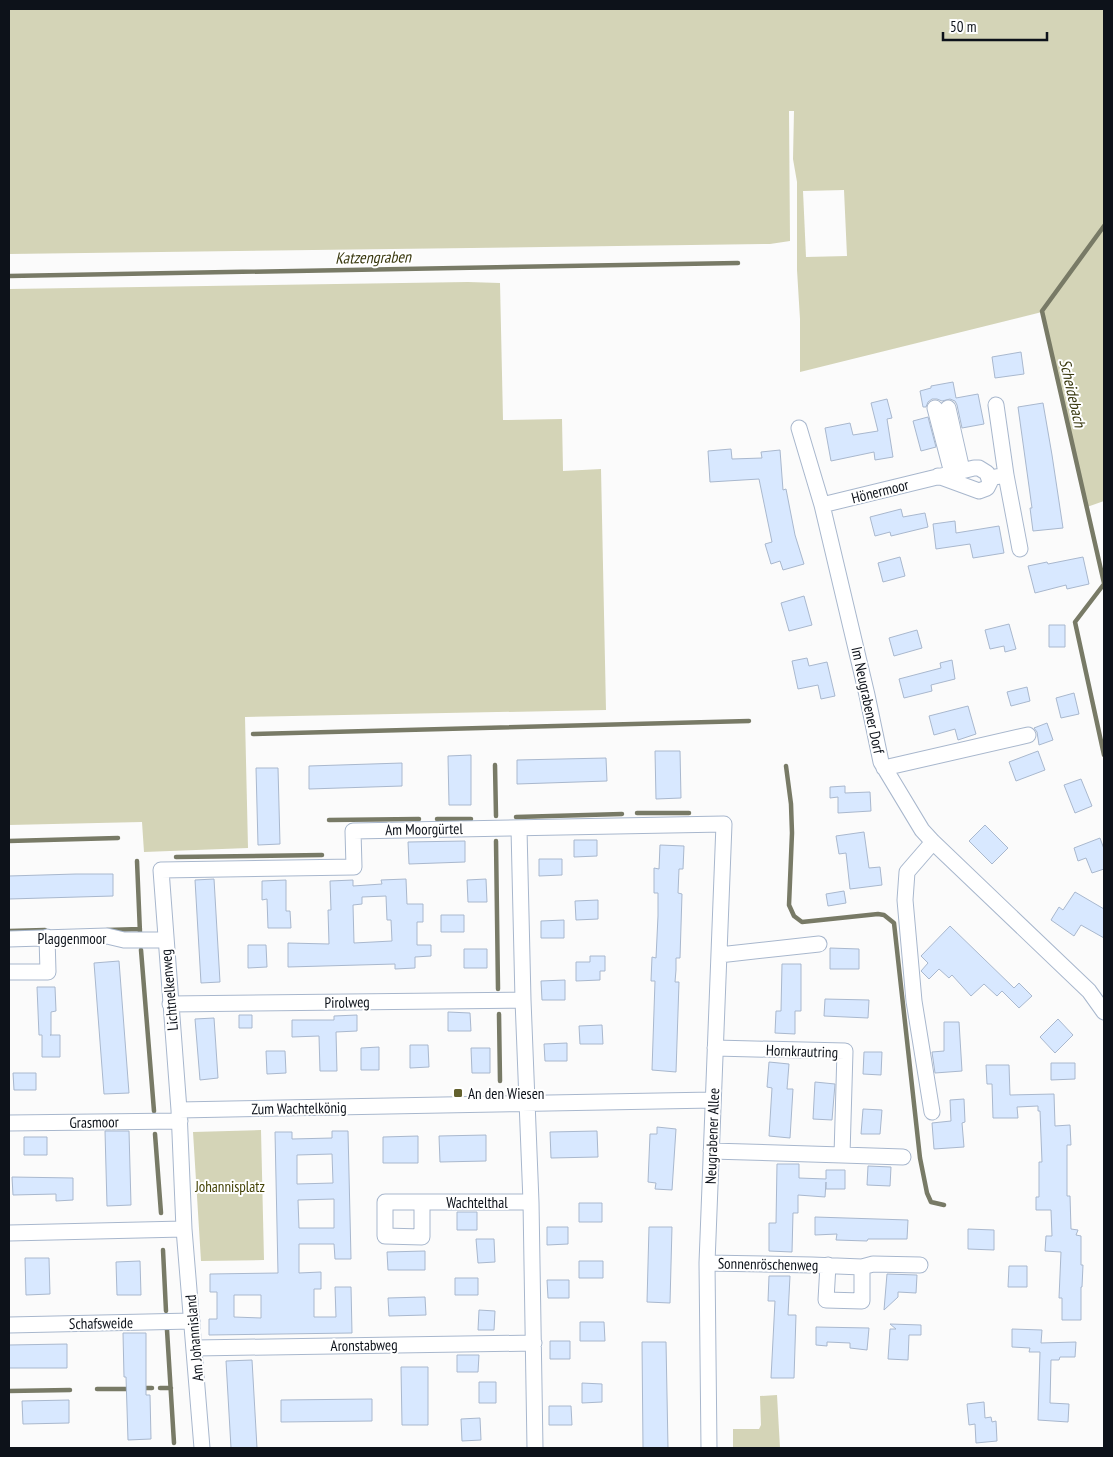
<svg xmlns="http://www.w3.org/2000/svg" width="1113" height="1457" viewBox="0 0 1113 1457" font-family="'PT Sans Narrow',sans-serif">
	<rect width="100%" height="100%" fill="#fbfbfb"/>
	<path fill="#d4d4b7" fill-rule="evenodd" d="M9,9H1104V501L1087,507L1042,312L800,372V319L797,270V182L793,159L794,111H789L790,241L770,244L9,254ZM844,190L847,256L806,257L803,191Z
		M468,282L500,283L503,420L562,419L563,471L601,469L606,710L245,717L248,848L144,852L142,822L9,825V289Z
		M261,1130L264,1260L201,1261L193,1132Z
		M777,1395L780,1448H733V1429H759L761,1425L760,1396Z"/>
	<g fill="none" stroke-linecap="round" stroke-linejoin="round">
		<path stroke="#787a66" stroke-width="4.5" d="M1104,226L1042,311L1104,583
			M9,276L738,263
			M1104,584L1075,622L1104,755
			M253,734L749,721
			M495,765L496,816
			M786,766L791,804L792,833L789,905L794,916L802,922L878,914L884,915L894,923L920,1158L927,1193L931,1202L944,1205
			M637,813H689
			M516,817L622,814
			M437,819H471
			M329,820L419,819
			M9,841L118,838
			M496,841L498,989
			M176,857L322,855
			M137,861L140,933
			M107,930L140,929
			M9,931L45,930
			M141,950L154,1111
			M499,1014L500,1081
			M155,1134L161,1213
			M163,1250L166,1311
			M167,1330L174,1443
			M141,1388H152
			M160,1388H171
			M97,1389H130
			M9,1391L70,1390"/>
	</g>
	<path fill="#d8e8ff" stroke="#a9b8ce" fill-rule="evenodd" d="M1021,352L1024,374L995,378L992,357Z
		M953,382L956,398L978,394L984,424L962,428L957,405L955,401L950,399L942,401L937,399H932L928,402L926,407H923L920,391L931,388V386Z
		M887,399L892,418L887,419L893,457L875,460L874,452L831,461L825,428L850,423L853,435L878,431L871,403Z
		M1043,403L1052,455L1063,528L1033,531L1030,508H1032L1018,407Z
		M928,417L936,447L921,451L913,421Z
		M731,449L732,459L762,458L761,452L780,450L783,490L786,489L795,535L804,564L783,570L780,561L771,564L765,544L772,542L759,479L710,482L708,451Z
		M901,509L903,517L925,513L928,527L891,536L890,532L875,536L870,517Z
		M955,521L956,533L999,526L1004,553L973,558L970,544L936,549L933,524Z
		M900,557L905,576L883,582L878,563Z
		M1083,557L1089,584L1067,589L1066,585L1035,593L1028,566L1047,562L1048,564Z
		M804,596L812,625L789,631L781,603Z
		M1009,624L1016,649L1005,652L1004,646L990,649L985,630Z
		M1049,625H1065V647H1049Z
		M917,630L922,648L894,656L889,638Z
		M807,658L809,666L827,662L835,696L821,699L818,685L798,689L792,661Z
		M952,660L955,679L931,685L932,691L904,698L899,679L941,668L940,663Z
		M1027,687L1030,701L1011,706L1007,692Z
		M1074,693L1079,714L1061,718L1056,698Z
		M968,706L976,734L958,740L955,729L934,735L929,716Z
		M1047,723L1053,740L1039,745L1037,732L1034,728Z
		M655,751H680L681,798L656,799Z
		M1038,751L1045,770L1016,781L1009,762Z
		M471,755V805H449L448,756Z
		M606,758L607,781L517,784V760Z
		M402,763V786L309,789V766Z
		M256,768H278L280,844L258,845Z
		M1081,779L1092,806L1075,813L1064,785Z
		M845,786V793L870,792L871,811L838,813V797L830,798V787Z
		M985,825L1008,848L992,864L969,841Z
		M864,832L869,868L880,867L882,885L850,889L846,853L839,854L836,836Z
		M1100,838L1104,849V869L1092,873L1086,858L1078,861L1074,848Z
		M574,840H597V856L574,857Z
		M465,841V862L409,864L408,842Z
		M660,845L684,846L683,869H679L678,893L682,894L680,958H676V970L675,982H679L676,1072L652,1070L655,981H651L652,957L656,958L658,916V893H654V868L659,869Z
		M539,859H562V875L539,876Z
		M76,874H113V896L9,899V876Z
		M214,879L220,982L201,983L195,880Z
		M406,879L407,904H423V922H417V945H431V956L415,957V968L395,969V964L288,967V943L329,944L328,910H331L330,881L353,880V886L382,884L381,880ZM386,896L387,920H391L392,941L354,943L353,905L362,904V897Z
		M486,879L487,902H468L467,880Z
		M286,880V911H290L291,928H268L267,899L262,900V881Z
		M844,891L846,903L828,906L826,894Z
		M1075,892L1104,909V938L1081,925L1074,936L1051,920L1059,907L1063,910Z
		M598,900V919L576,920L575,901Z
		M441,915H464V932H441Z
		M564,920V938H541V921Z
		M950,926L1014,988L1019,983L1032,996L1019,1008L1002,991L997,996L984,984L971,996L952,975L949,978L939,969L929,979L921,971L928,963L921,956Z
		M248,945H266L267,967L248,968Z
		M830,948L859,949V969H830Z
		M464,949H487V968H464Z
		M590,956H605V971H600V980L576,981V962H590Z
		M119,961L129,1093L104,1094L94,963Z
		M782,964H801V1011H795V1034L775,1033L776,1011H781Z
		M565,980V1000H542L541,981Z
		M37,987H55L56,1011L51,1012V1035H50H60V1057H42V1035H39Z
		M825,999L869,1000L868,1018L824,1016Z
		M448,1012L470,1013L471,1031H448Z
		M239,1015H252V1028H239Z
		M357,1015V1031L336,1032L337,1071H320L319,1036L292,1037V1020H334V1016Z
		M214,1018L218,1078L200,1080L195,1019Z
		M1058,1019L1073,1035L1055,1053L1040,1037Z
		M944,1022H959L962,1071L935,1073L932,1052L944,1051Z
		M602,1025L603,1044H580L579,1026Z
		M567,1043V1061H545L544,1044Z
		M410,1045H428L429,1067L410,1068Z
		M379,1047V1070H361V1048Z
		M471,1048H490V1073H472Z
		M266,1051H285L286,1073L267,1074Z
		M864,1052H882L881,1075L863,1074Z
		M769,1062L789,1064L787,1089H793L790,1138L769,1136L772,1088L767,1087Z
		M1051,1063H1075V1079L1051,1080Z
		M986,1065H1009L1010,1095L1054,1094L1055,1126L1070,1125L1071,1145H1067V1196H1070L1071,1229L1078,1230L1076,1235L1081,1236V1265H1083L1082,1287H1081V1320H1062V1298H1059L1061,1252L1045,1251L1046,1236H1052L1051,1210H1036V1197H1039V1162H1042L1040,1111H1038V1106L1017,1107L1018,1118H993L992,1084H987Z
		M13,1073H36V1090H14Z
		M815,1082L835,1084L832,1120L813,1119Z
		M964,1099L965,1122L962,1123L964,1147L934,1149L932,1123L951,1121L950,1100Z
		M863,1109L882,1110L880,1134H861Z
		M657,1127L676,1129L672,1190L655,1189L656,1183L648,1182L650,1134H657Z
		M105,1131H129L131,1205L107,1206Z
		M332,1131H348L351,1259H335L334,1244H299V1273L321,1272V1289H314V1317H336L335,1287H351L352,1333L209,1335V1319H217V1292H210V1274L278,1273L275,1132H292V1139L332,1138ZM332,1154L333,1183L297,1184V1155ZM334,1199V1228H299L298,1200ZM234,1295H261V1318L234,1317Z
		M597,1131L598,1157L551,1158L550,1132Z
		M486,1135V1161L440,1162L439,1136Z
		M418,1136V1163H383V1137Z
		M24,1137H47V1155H24Z
		M777,1164H799V1178L826,1179V1170H845V1189H826V1182L825,1197L798,1195V1213H793L792,1252L769,1251V1223H776Z
		M868,1166L891,1167L890,1186L867,1185Z
		M12,1177L73,1178V1200L56,1201V1194L13,1195Z
		M579,1203H602V1222H579Z
		M457,1212H477V1230H457Z
		M815,1217L908,1220L907,1239H868L867,1241L836,1240L837,1234L815,1235Z
		M547,1227H568V1244L547,1245Z
		M649,1227H672L670,1303L647,1302Z
		M968,1229L994,1230V1250L968,1249Z
		M476,1239H494L495,1262L478,1263Z
		M425,1251V1270H388L387,1252Z
		M25,1258H49L50,1294L26,1295Z
		M140,1261L141,1295H117L116,1262Z
		M579,1261H603V1278H579Z
		M1009,1266H1027V1287H1008Z
		M887,1274L917,1275L916,1293L898,1292V1297L884,1310Z
		M769,1276H790L788,1315H796L794,1378H771L775,1301H768Z
		M455,1278H478V1295H455Z
		M547,1280H569V1298H548Z
		M425,1297L426,1315L389,1316L388,1298Z
		M479,1310L495,1311L494,1330H478Z
		M580,1322H604L605,1341H580Z
		M890,1324L921,1325V1335H909L908,1360L888,1359L890,1329H896Z
		M816,1327L869,1328L867,1350L850,1348V1343L827,1342V1346L816,1345Z
		M1012,1329L1042,1330L1041,1343L1076,1342L1075,1357H1060L1059,1360H1051L1050,1403L1069,1404L1068,1422L1038,1420L1040,1352H1029L1030,1348L1012,1347Z
		M123,1333H146V1395H150L151,1439L128,1440L126,1377H124Z
		M550,1341H570V1359H550Z
		M642,1342H666L668,1448H643Z
		M67,1344V1368H9V1345Z
		M457,1355H479L478,1372H457Z
		M252,1360L257,1448H231L226,1361Z
		M401,1367H428V1425H402Z
		M479,1382H496V1403H479Z
		M582,1383L602,1384V1402L582,1403Z
		M372,1399V1421L281,1422V1400Z
		M69,1400V1423L23,1424L22,1401Z
		M984,1402L985,1418L991,1417L992,1422L996,1421L997,1441L976,1443L975,1424L969,1425L967,1404Z
		M549,1406H571L572,1425H549Z
		M480,1418L481,1440L462,1441L461,1419Z"/>
	<g fill="none" stroke-linecap="round" stroke-linejoin="round">
		<g stroke="#a8b7cd" stroke-width="17">
			<path id="minor" d="M935,408L952,473
				M948,408L962,470
				M799,428L822,505L867,695L881,762L922,830L933,842L1089,991L1104,1012
				M1006,475L1020,549
				M990,478L1006,475L996,405
				M822,505L974,468H979L987,473L990,482L987,488L979,491L938,476
				M884,768L1028,735
				M519,829L523,1000L531,1202L535,1448
				M9,939L107,936L124,940H165
				M719,955L819,944
				M9,972H48L47,937
				M170,1004L523,1000
				M179,1110L713,1100
				M932,1112L914,1001L905,900L907,872L933,842
				M9,1123L180,1121
				M711,1151L842,1155L845,1051L715,1048
				M842,1155L903,1157
				M422,1202V1237L385,1236V1202H531
				M9,1233L184,1229
				M707,1263L812,1265L862,1267V1301L826,1300L828,1265
				M862,1267L873,1264L920,1265
				M9,1325L192,1321
				M195,1348L534,1343
				M202,1448L184,1229L179,1110L161,870L354,867L353,831L724,824L707,1263L709,1448"/>
		</g>
		<use href="#minor" stroke="#fff" stroke-width="15"/>
	</g>
	<rect fill="#63612e" stroke="#fff" stroke-width="2" x="453" y="1088" width="10" height="10" rx="2.5"/>
	<g text-anchor="middle" dominant-baseline="central" stroke-width="4" stroke-linejoin="round" paint-order="stroke">
		<g font-size="15" fill="#0d121a" stroke="#fff">
			<text transform="translate(880 491) rotate(-14)">Hönermoor</text>
			<text transform="translate(868 700) rotate(78)">Im Neugrabener Dorf</text>
			<text transform="translate(424 829) rotate(-1)">Am Moorgürtel</text>
			<text x="72" y="938">Plaggenmoor</text>
			<text transform="translate(169 990) rotate(-95)">Lichtnelkenweg</text>
			<text transform="translate(347 1002) rotate(-1)">Pirolweg</text>
			<text transform="translate(802 1051) rotate(2)">Hornkrautring</text>
			<text transform="translate(299 1108) rotate(-1)">Zum Wachtelkönig</text>
			<text transform="translate(94 1122) rotate(-1)">Grasmoor</text>
			<text transform="translate(712 1136) rotate(-88)">Neugrabener Allee</text>
			<text x="477" y="1202">Wachtelthal</text>
			<text transform="translate(768 1264) rotate(1)">Sonnenröschenweg</text>
			<text transform="translate(101 1323) rotate(-1)">Schafsweide</text>
			<text transform="translate(194 1338) rotate(-95)">Am Johannisland</text>
			<text transform="translate(364 1345) rotate(-1)">Aronstabweg</text>
		</g>
		<g font-size="15" fill="#0d121a" stroke="#fff" text-anchor="start">
			<text x="468" y="1093">An den Wiesen</text>
		</g>
		<g font-size="15" fill="#454307" stroke="#fff">
			<text x="230" y="1186">Johannisplatz</text>
		</g>
		<g font-size="16" font-style="italic" fill="#39380e" stroke="#fff">
			<text transform="translate(373 257) rotate(-1)">Katzengraben</text>
			<text transform="translate(1073 393) rotate(77)">Scheidebach</text>
		</g>
	</g>
	<rect width="1113" height="1457" fill="none" stroke="#0d121a" stroke-width="20"/>
	<path d="M943 32v8h104v-8" fill="none" stroke="#0d121a" stroke-width="2.5"/>
	<text x="950" y="32" font-size="15" fill="#0d121a" stroke="#ffffff" stroke-width="4" paint-order="stroke">50 m</text>
</svg>
